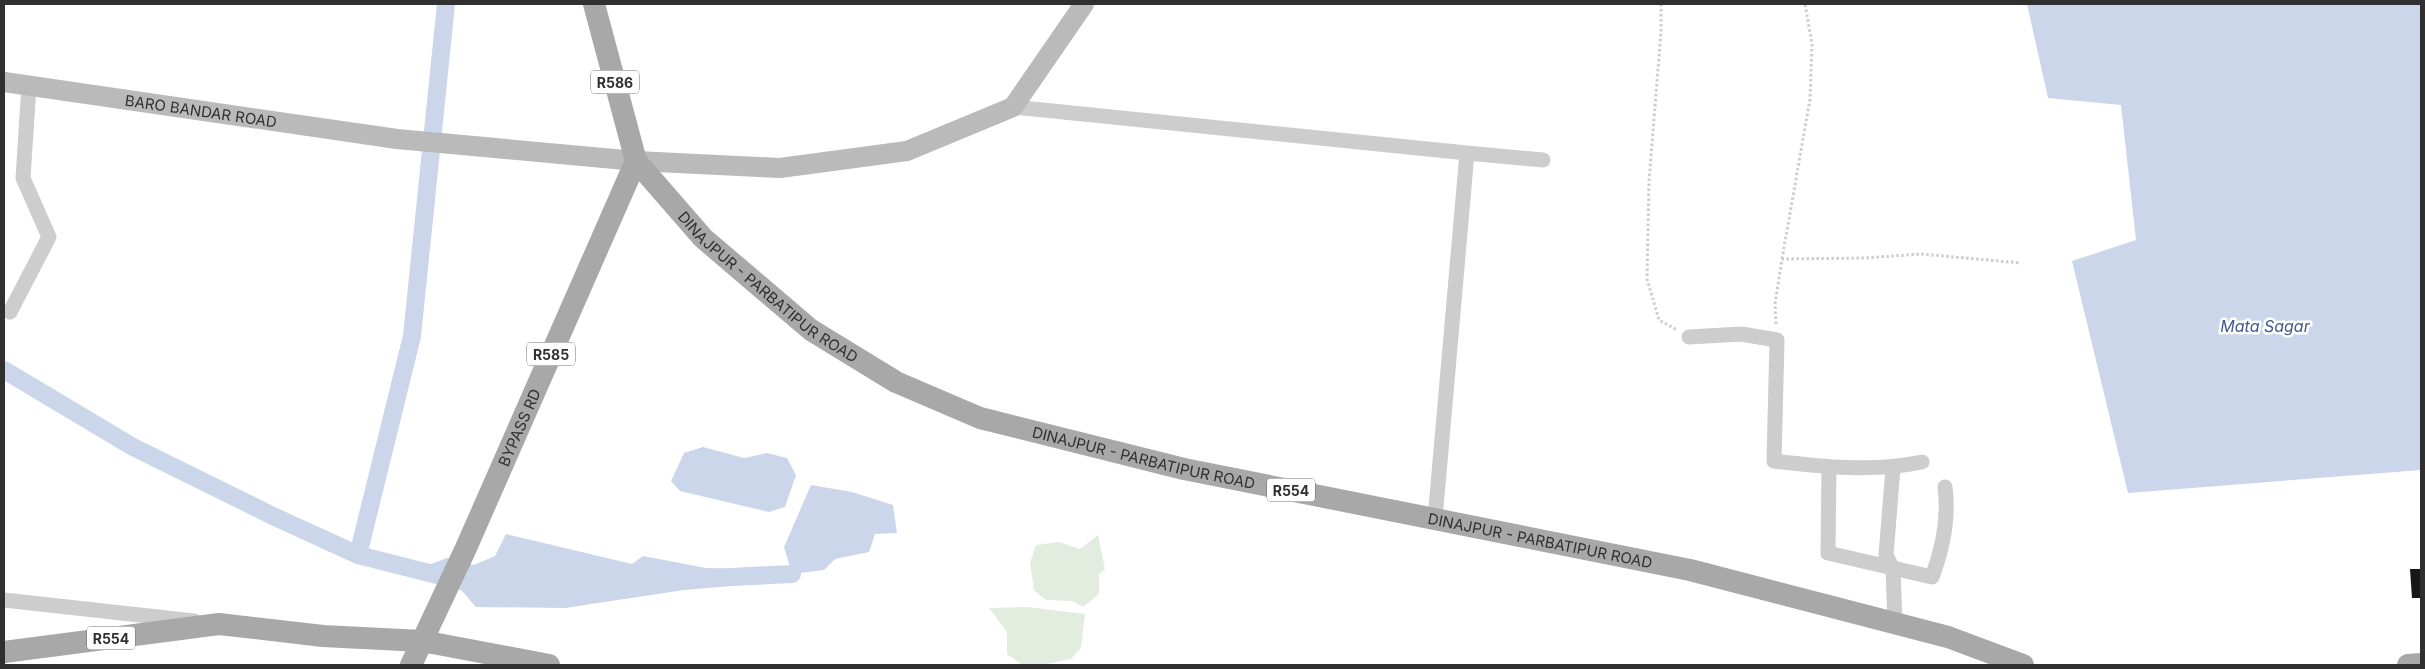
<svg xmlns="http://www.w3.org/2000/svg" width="2425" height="669" viewBox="0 0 2425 669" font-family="Inter,sans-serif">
	<rect width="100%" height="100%" fill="#fff"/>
	<path fill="#e2ecdf" d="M1098,535L1105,569L1099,574V594L1083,607L1073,601L1046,600L1034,590L1030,563L1036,545L1059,542L1080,549Z
		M1027,607L1085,614L1081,648L1071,659L1046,664H1021L1007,654V632L989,608Z"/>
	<path fill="#ccd6eb" d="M2027,4H2421V470L2128,493L2072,261L2136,240L2121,105L2048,98Z
		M703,447L744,458L767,453L787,458L796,475L785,507L769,512L680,491L671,481L684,453Z
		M811,485L852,492L893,505L897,533L875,534L869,552L835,559L824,570L792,574L784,547Z
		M506,534L632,564L643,556L706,568L737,569L731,586L684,590L565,608L476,607L462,591L415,570L447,558L474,565L495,556Z"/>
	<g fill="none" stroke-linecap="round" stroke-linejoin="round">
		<path stroke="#ccd6eb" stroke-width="18" d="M4,370L133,447L273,516L358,555L437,575
			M358,555L412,336L446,4
			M711,578L792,574"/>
	</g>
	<path fill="#171717" d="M2410,569H2421V598H2412Z"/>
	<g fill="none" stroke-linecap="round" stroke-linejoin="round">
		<path stroke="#cdcdcd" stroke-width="3" stroke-dasharray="2.5 2.5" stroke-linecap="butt" d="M1661,4V32L1649,181L1647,279L1659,320L1677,330
			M1782,259L1810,99L1812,44L1805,4
			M1776,324L1775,304L1782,259L1864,258L1921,254L2021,263"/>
		<path stroke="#cdcdcd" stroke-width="15" d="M1013,107L1467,153L1435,519
			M1467,153L1543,160
			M10,312L49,237L23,178L29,85
			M1689,337L1741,334L1777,340L1774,461C1823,467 1873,472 1922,462
			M1829,467L1828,553L1932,577C1943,548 1949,518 1945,487
			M1893,468L1886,555L1893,569L1895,623
			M4,600L194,621"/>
		<path stroke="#bababa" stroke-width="20" id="s1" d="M4,82L397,139L636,161L780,168L907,151L1013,107L1084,4"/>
		<g stroke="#a8a8a8" stroke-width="22">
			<path id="s2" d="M594,4L636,161L703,238L811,330L896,382L980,418L1184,469L1690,570L1948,637L2023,665"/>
			<path d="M4,652L219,624L323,636L422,641L549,665"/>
			<path id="s3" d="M411,665L466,548L636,161"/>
			<path d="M2408,665L2421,664"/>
		</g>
	</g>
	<g text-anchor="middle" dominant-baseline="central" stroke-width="5" stroke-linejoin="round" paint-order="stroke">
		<g fill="#fff" stroke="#6e6e6e" stroke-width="1">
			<rect x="591" y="70.5" width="48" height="23" rx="4"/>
			<rect x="527" y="342.5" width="48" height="23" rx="4"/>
			<rect x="1267" y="478.5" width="48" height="23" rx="4"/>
			<rect x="87" y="626.5" width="48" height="23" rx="4"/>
		</g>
		<g font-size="14" font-weight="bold" fill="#303030">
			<text x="615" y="82">R586</text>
			<text x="551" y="354">R585</text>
			<text x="1291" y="490">R554</text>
			<text x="111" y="638">R554</text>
		</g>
		<g font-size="15" fill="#303030" stroke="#fff">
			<text stroke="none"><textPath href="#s1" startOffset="199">BARO BANDAR ROAD</textPath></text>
			<text stroke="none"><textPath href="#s2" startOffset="346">DINAJPUR - PARBATIPUR ROAD</textPath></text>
			<text stroke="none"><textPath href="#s3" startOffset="261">BYPASS RD</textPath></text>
			<text stroke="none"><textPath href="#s2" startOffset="766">DINAJPUR - PARBATIPUR ROAD</textPath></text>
			<text stroke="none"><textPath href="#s2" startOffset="1171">DINAJPUR - PARBATIPUR ROAD</textPath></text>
		</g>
		<g font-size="16" font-style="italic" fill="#41598f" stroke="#fff">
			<text x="2265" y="326">Mata Sagar</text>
		</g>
	</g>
	<rect width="2425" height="669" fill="none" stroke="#303030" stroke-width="10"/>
</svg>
